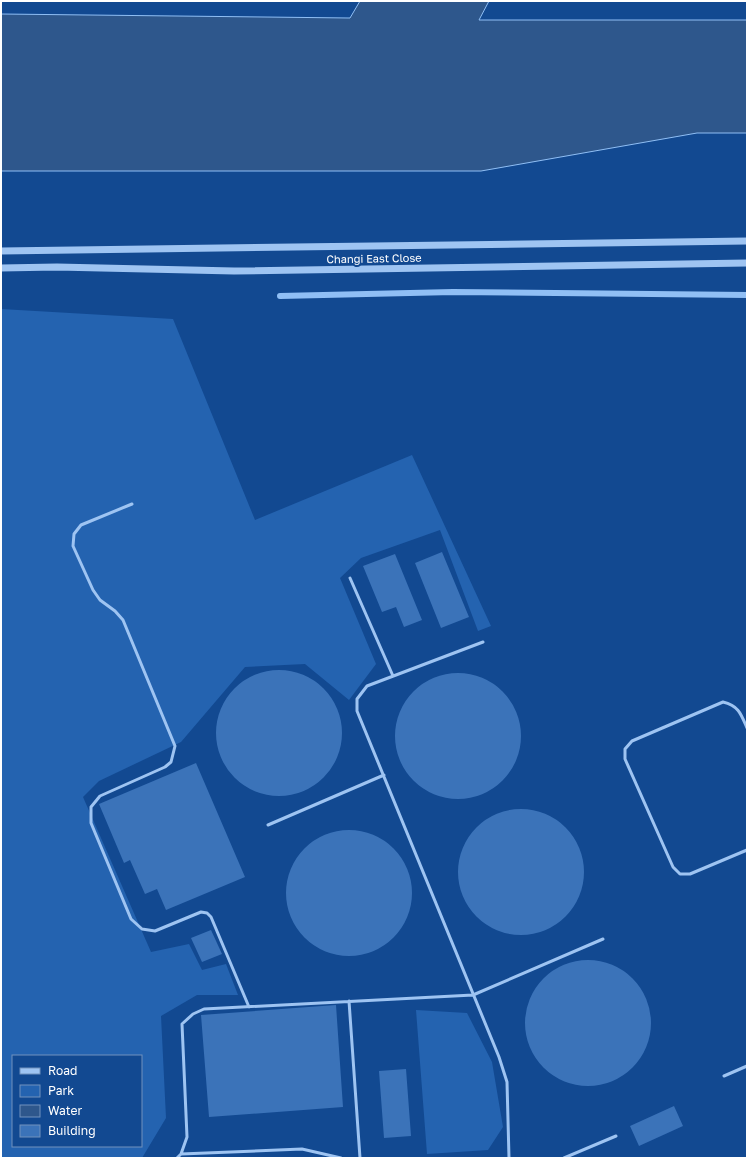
<svg xmlns="http://www.w3.org/2000/svg" width="748" height="1159" viewBox="0 0 748 1159" font-family="'Golos Text',sans-serif">
	<rect width="100%" height="100%" fill="#124991"/>
	<path fill="#2463b0" fill-rule="evenodd" d="M1,309L173,319L255,520L412,455L491,626L478,631L440,530L361,558L340,578L376,664L349,700L305,664L245,667L181,742L99,781L83,797L151,952L189,944L202,970L226,964L238,995H197L161,1016L166,1118L142,1158H1ZM13,1056H141V1146H13Z
		M416,1010L467,1013L492,1062L503,1127L488,1150L427,1154Z"/>
	<path fill="#2e578c" stroke="#90bff5" d="M360,1H489L479,20H747V133H697L481,171H1V14L350,18Z"/>
	<g fill="none" stroke-linecap="round" stroke-linejoin="round">
		<path stroke="#90bff5" stroke-width="6" d="M280,296L453,292L747,295"/>
	</g>
	<path fill="#3b73b9" d="M442,552L469,617L441,628L415,563Z
		M395,554L422,620L404,627L396,607L382,612L363,566Z
		M216 733a63 63 0 1 1 126 0a63 63 0 1 1-126 0Z
		M395 736a63 63 0 1 1 126 0a63 63 0 1 1-126 0Z
		M196,763L245,877L166,910L157,889L145,894L130,860L124,863L99,804Z
		M458 872a63 63 0 1 1 126 0a63 63 0 1 1-126 0Z
		M286 893a63 63 0 1 1 126 0a63 63 0 1 1-126 0Z
		M211,930L222,954L202,962L191,938Z
		M525 1023a63 63 0 1 1 126 0a63 63 0 1 1-126 0Z
		M336,1005L343,1107L209,1117L201,1015Z
		M406,1069L411,1136L384,1138L379,1071Z
		M674,1106L683,1126L639,1146L630,1126Z"/>
	<g fill="none" stroke-linecap="round" stroke-linejoin="round">
		<path stroke="#9ec4f2" stroke-width="3" d="M132,504L81,525L74,534L73,546L93,590L100,600L115,611L123,620L175,746L171,762L165,767L100,796L91,807V823L131,919L142,929L155,931L201,912L207,913L211,917L249,1007
			M350,578L393,676
			M483,642L367,686L357,699V711L499,1057L507,1082L509,1158
			M747,728C741,714 739,706 723,702L632,741L625,749V759L673,867L680,874H690L747,850
			M268,825L384,775
			M349,1001L360,1158
			M724,1076L747,1066
			M181,1154L302,1149L341,1158
			M177,1158L181,1154L187,1137L182,1024L193,1014L204,1009L473,995L603,939
			M564,1158L616,1136"/>
		<path stroke="#9ec4f2" stroke-width="7" d="M1,251L747,241
			M1,268L57,267L234,271L747,263"/>
	</g>
	<g text-anchor="middle" dominant-baseline="central" stroke-width="4" stroke-linejoin="round" paint-order="stroke">
		<g font-size="11" fill="#fff" stroke="#124991">
			<text transform="translate(374 258) rotate(-1)">Changi East Close</text>
		</g>
	</g>
	<rect width="748" height="1159" fill="none" stroke="#ffffff" stroke-width="4"/>
	<rect x="12" y="1055" width="130" height="92" fill="#124991" stroke="#7192bd"/>
	<rect x="20" y="1068" width="20" height="6" fill="#9ec4f2" stroke="#7192bd"/>
	<text x="48" y="1075" font-size="12" fill="#ffffff">Road</text>
	<rect x="20" y="1085" width="20" height="12" fill="#2463b0" stroke="#7192bd"/>
	<text x="48" y="1095" font-size="12" fill="#ffffff">Park</text>
	<rect x="20" y="1105" width="20" height="12" fill="#2e578c" stroke="#7192bd"/>
	<text x="48" y="1115" font-size="12" fill="#ffffff">Water</text>
	<rect x="20" y="1125" width="20" height="12" fill="#3b73b9" stroke="#7192bd"/>
	<text x="48" y="1135" font-size="12" fill="#ffffff">Building</text>
</svg>
